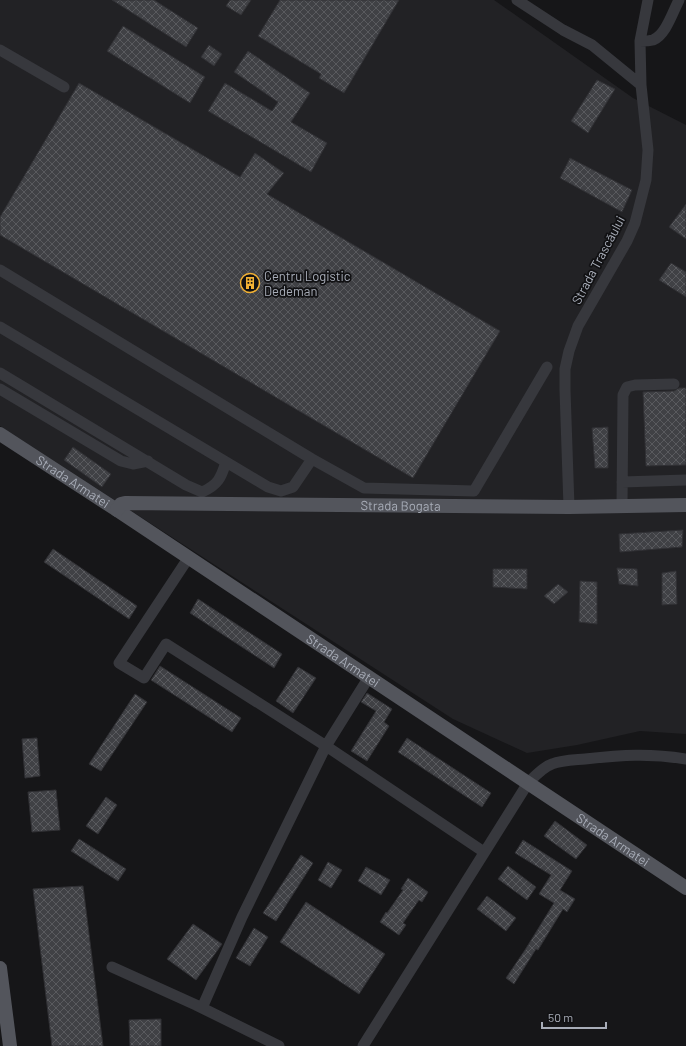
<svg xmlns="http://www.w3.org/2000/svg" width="686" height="1046" viewBox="0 0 686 1046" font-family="Barlow,sans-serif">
	<defs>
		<pattern id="building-cross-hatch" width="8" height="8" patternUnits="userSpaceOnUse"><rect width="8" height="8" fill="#404145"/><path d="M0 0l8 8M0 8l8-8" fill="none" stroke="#595a5e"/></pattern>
	</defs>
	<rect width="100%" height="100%" fill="#161618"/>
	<path fill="#222225" d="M0,0H494L633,98L686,125V734L640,731L577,745L527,753L453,719L0,426Z"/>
	<path fill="url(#building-cross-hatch)" stroke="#303034" d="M112,0H154L198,28L186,47Z
		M230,0H251L241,15L226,6Z
		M280,0H399L344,93L319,78L321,74L258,36Z
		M123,26L205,77L190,103L107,51Z
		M209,45L222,54L214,66L201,57Z
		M248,51L310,93L291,122L327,143L311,172L208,111L225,83L272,111L278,102L234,72Z
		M597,80L615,89L588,133L571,121Z
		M79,83L240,177L255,153L284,173L267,194L500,331L413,478L0,235V217Z
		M570,158L632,190L622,212L560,178Z
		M686,204V239L669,227Z
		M671,263L686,272V297L659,280Z
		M679,388H686V465L646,466L643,392L674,391Z
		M608,427V468H595L592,428Z
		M73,447L111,474L102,487L64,460Z
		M683,530L682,547L620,552L619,534Z
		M53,549L137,606L129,619L44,562Z
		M617,568L637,569L638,586L619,584Z
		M493,569H527V589L493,587Z
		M676,571L677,604L662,605V573Z
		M580,581L597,582V624L579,622Z
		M558,584L568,592L554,604L544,596Z
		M198,599L282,654L274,668L190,613Z
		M160,666L241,718L232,732L151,680Z
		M298,667L316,678L293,713L276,701Z
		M367,693L392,709L384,722L389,726L367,761L351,751L376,711L361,702Z
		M135,694L147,702L101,771L89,764Z
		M37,738L40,776L25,778L22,739Z
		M407,738L491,793L482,807L398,752Z
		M56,790L60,830L32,832L28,792Z
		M106,797L117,805L98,834L86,826Z
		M555,821L587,845L576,859L544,836Z
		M79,839L126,869L118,881L71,851Z
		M523,840L572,871L560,890L575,899L567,912L563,909L538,950L536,949L514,984L506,978L525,950L554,903L539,894L551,875L515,853Z
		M301,855L313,863L276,921L263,913Z
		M328,862L342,870L331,888L318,880Z
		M508,866L536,887L527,900L498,879Z
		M366,867L390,880L381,895L358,881Z
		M408,878L428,892L422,902L419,900L403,923L406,925L399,935L380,922L386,912L387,913L403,890L401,889Z
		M83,886L103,1046H52L33,889Z
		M487,896L516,918L506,931L477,909Z
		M306,902L385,954L359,994L280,942Z
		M193,924L222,944L196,980L167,959Z
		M254,928L268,937L250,966L236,958Z
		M161,1019V1046H130L129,1020Z"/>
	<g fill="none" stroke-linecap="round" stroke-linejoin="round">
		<path stroke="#37383d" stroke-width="11" d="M517,0L563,30L592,45L641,85
			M640,41C644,41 649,41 653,40C666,35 673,11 679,0
			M0,50L64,87
			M0,270L312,459L364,488L474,491L547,367
			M0,327L268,487L281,491L293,487L312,459
			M0,373L186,485L202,492C218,485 221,478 226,462
			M0,389L121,461L133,464L148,461
			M622,482L686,480
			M622,506L623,395L627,387L635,385L674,384
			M569,507L565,390V369L569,351L578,326L627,241L635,223L646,180L648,150L641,85L640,41L648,0
			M189,557L119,663L144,678L166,644L326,746L484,852
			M112,967L196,1005L279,1046
			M202,1008L242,917L326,746L369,677
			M363,1046L528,783C535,776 543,767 552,764C562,760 575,760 585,759C622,755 649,753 686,759"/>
		<g stroke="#53555c" stroke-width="14">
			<path id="s1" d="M0,434L117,510L686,888"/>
			<path id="s2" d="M117,510L121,504L125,503L569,507L686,505"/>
			<path d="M0,968L10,1046"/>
		</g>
	</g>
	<defs>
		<g id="building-ring" transform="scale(1)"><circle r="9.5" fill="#111113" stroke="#f2b134" stroke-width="1.5"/><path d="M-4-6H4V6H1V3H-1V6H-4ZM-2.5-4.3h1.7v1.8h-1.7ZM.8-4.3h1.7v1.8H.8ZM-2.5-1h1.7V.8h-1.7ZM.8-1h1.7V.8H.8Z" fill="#f2b134"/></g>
	</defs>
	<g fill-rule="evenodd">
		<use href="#building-ring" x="250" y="283"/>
	</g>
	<g text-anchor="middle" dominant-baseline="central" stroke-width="3.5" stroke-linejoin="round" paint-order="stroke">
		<g font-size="13" fill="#a8adb8" stroke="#111113">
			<text transform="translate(598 260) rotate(-62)">Strada Trascăului</text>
			<text stroke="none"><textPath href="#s1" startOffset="87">Strada Armatei</textPath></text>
			<text stroke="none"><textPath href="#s2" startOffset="287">Strada Bogata</textPath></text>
			<text stroke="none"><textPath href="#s1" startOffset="411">Strada Armatei</textPath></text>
			<text stroke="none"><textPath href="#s1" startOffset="735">Strada Armatei</textPath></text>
		</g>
		<g font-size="13" fill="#a8adb8" stroke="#111113" text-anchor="start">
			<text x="264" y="276">Centru Logistic<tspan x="264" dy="15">Dedeman</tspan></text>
		</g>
	</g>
	<path d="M542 1022v6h64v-6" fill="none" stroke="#a8adb8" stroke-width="2"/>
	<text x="548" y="1022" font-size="12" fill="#a8adb8" stroke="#111113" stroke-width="3" paint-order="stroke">50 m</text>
</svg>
